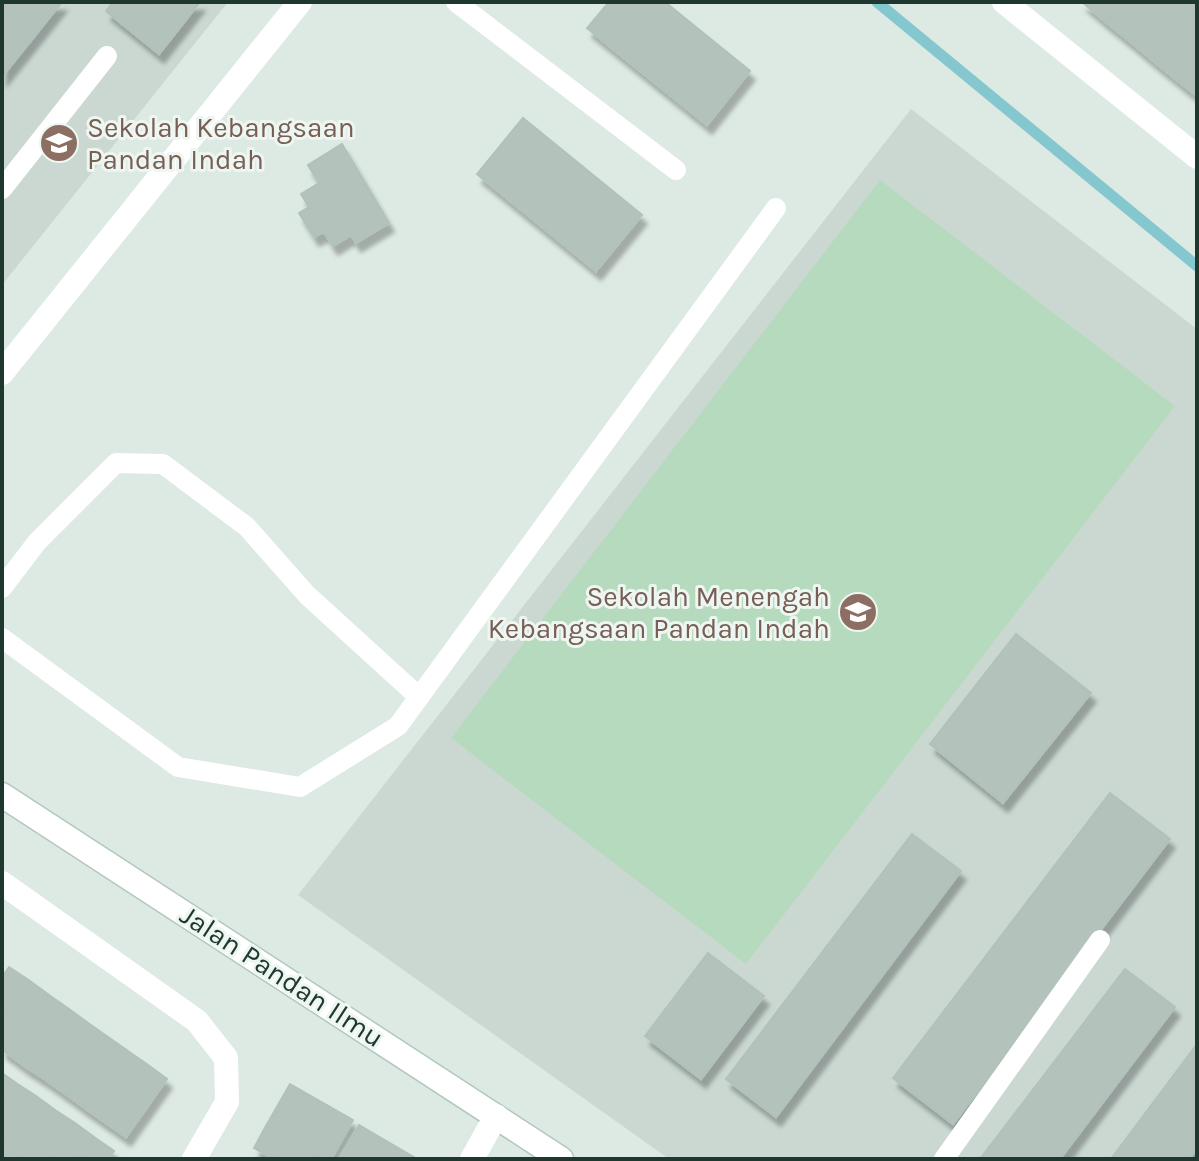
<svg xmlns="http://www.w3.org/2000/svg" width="1199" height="1161" viewBox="0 0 1199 1161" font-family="Karla,sans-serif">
	<defs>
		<filter id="shadow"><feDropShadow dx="5" dy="9" stdDeviation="2" flood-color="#0004"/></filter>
	</defs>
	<rect width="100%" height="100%" fill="#dde9e3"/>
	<path fill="#cbd8d2" d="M2,2H228L2,285Z
		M911,109L1197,329V1159H669L298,895Z"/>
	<path fill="#b6dabd" d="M880,180L1175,406L746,964L451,738Z"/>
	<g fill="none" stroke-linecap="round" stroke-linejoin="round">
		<path stroke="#85c7ce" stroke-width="11" d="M877,2L1197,266"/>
	</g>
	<path fill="#b3c3bb" stroke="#b0c2b9" stroke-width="2" filter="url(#shadow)" d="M2,2H62L2,77Z
		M113,2H200L159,54L106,11Z
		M609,2H665L750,71L707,125L587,28Z
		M1082,2H1123L1107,23Z
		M1123,2H1166L1132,43L1107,23Z
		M1166,2H1193L1197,5V14L1157,64L1132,43Z
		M1197,14V67L1183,85L1157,64Z
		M1197,67V96L1183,85Z
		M523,118L642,215L596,271L477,174Z
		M342,144L389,223L356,243L351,235L333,246L324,232L314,237L299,213L309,207L301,194L319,183L308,165Z
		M1016,634L1091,693L1003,803L930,744Z
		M1110,793L1170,839L953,1124L893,1078Z
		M912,834L961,871L776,1117L726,1079Z
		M708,953L764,996L701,1079L645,1036Z
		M9,967L30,981L2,1020V977Z
		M1125,969L1175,1007L1060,1159H980Z
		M30,981L49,995L8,1054L2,1050V1020Z
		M49,995L69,1009L27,1068L8,1054Z
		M69,1009L88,1023L47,1081L27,1068Z
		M88,1023L108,1037L67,1095L47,1081Z
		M108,1037L128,1051L86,1109L67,1095Z
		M1197,1044V1149L1189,1159H1111Z
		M128,1051L148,1065L106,1123L86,1109Z
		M148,1065L167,1079L126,1137L106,1123Z
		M2,1073L16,1083L2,1102Z
		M16,1083L36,1096L2,1144V1102Z
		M290,1084L353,1120L331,1159H322L266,1126Z
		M36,1096L55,1110L21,1159H2V1144Z
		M55,1110L75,1123L50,1159H21Z
		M75,1123L94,1137L79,1159H50Z
		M359,1125L417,1159H339Z
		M266,1126L322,1159H274L254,1148Z
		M94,1137L114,1151L108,1159H79Z"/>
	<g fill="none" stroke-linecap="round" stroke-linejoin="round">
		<g stroke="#b1c8be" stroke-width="27">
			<path id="secondary" d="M2,795L561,1159"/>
		</g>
		<path stroke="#fff" stroke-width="20" d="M456,2L676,170
			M2,189L107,56
			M2,588L37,542L116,463L163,464L247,527L307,595L419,697
			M2,638L178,767L300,787L398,726L776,208
			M944,1159L1100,940"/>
		<path stroke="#fff" stroke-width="24" d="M1004,2L1197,157
			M2,373L300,2
			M2,883L197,1021L226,1058L227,1102L194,1159
			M472,1159L496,1116"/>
		<use href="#secondary" stroke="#fff" stroke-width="24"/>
	</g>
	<defs>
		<g id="school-disc" transform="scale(2)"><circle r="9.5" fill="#8d6e63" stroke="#edf6f1"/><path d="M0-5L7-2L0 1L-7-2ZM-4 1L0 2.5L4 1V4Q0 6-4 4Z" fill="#fff"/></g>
	</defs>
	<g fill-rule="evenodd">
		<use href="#school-disc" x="59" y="143"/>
		<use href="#school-disc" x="858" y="612"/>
	</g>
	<g text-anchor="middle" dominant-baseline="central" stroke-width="6" stroke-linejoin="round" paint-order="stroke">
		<g font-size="28" fill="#785e54" stroke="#edf6f1" text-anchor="start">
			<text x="87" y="127">Sekolah Kebangsaan<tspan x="87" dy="32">Pandan Indah</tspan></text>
			<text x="830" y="596" text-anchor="end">Sekolah Menengah<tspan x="830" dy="32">Kebangsaan Pandan Indah</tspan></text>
		</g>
		<g font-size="28" fill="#1f382f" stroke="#edf6f1">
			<text transform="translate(282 976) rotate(33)">Jalan Pandan Ilmu</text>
		</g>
	</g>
	<rect width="1199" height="1161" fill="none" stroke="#1f382f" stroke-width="8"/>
</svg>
